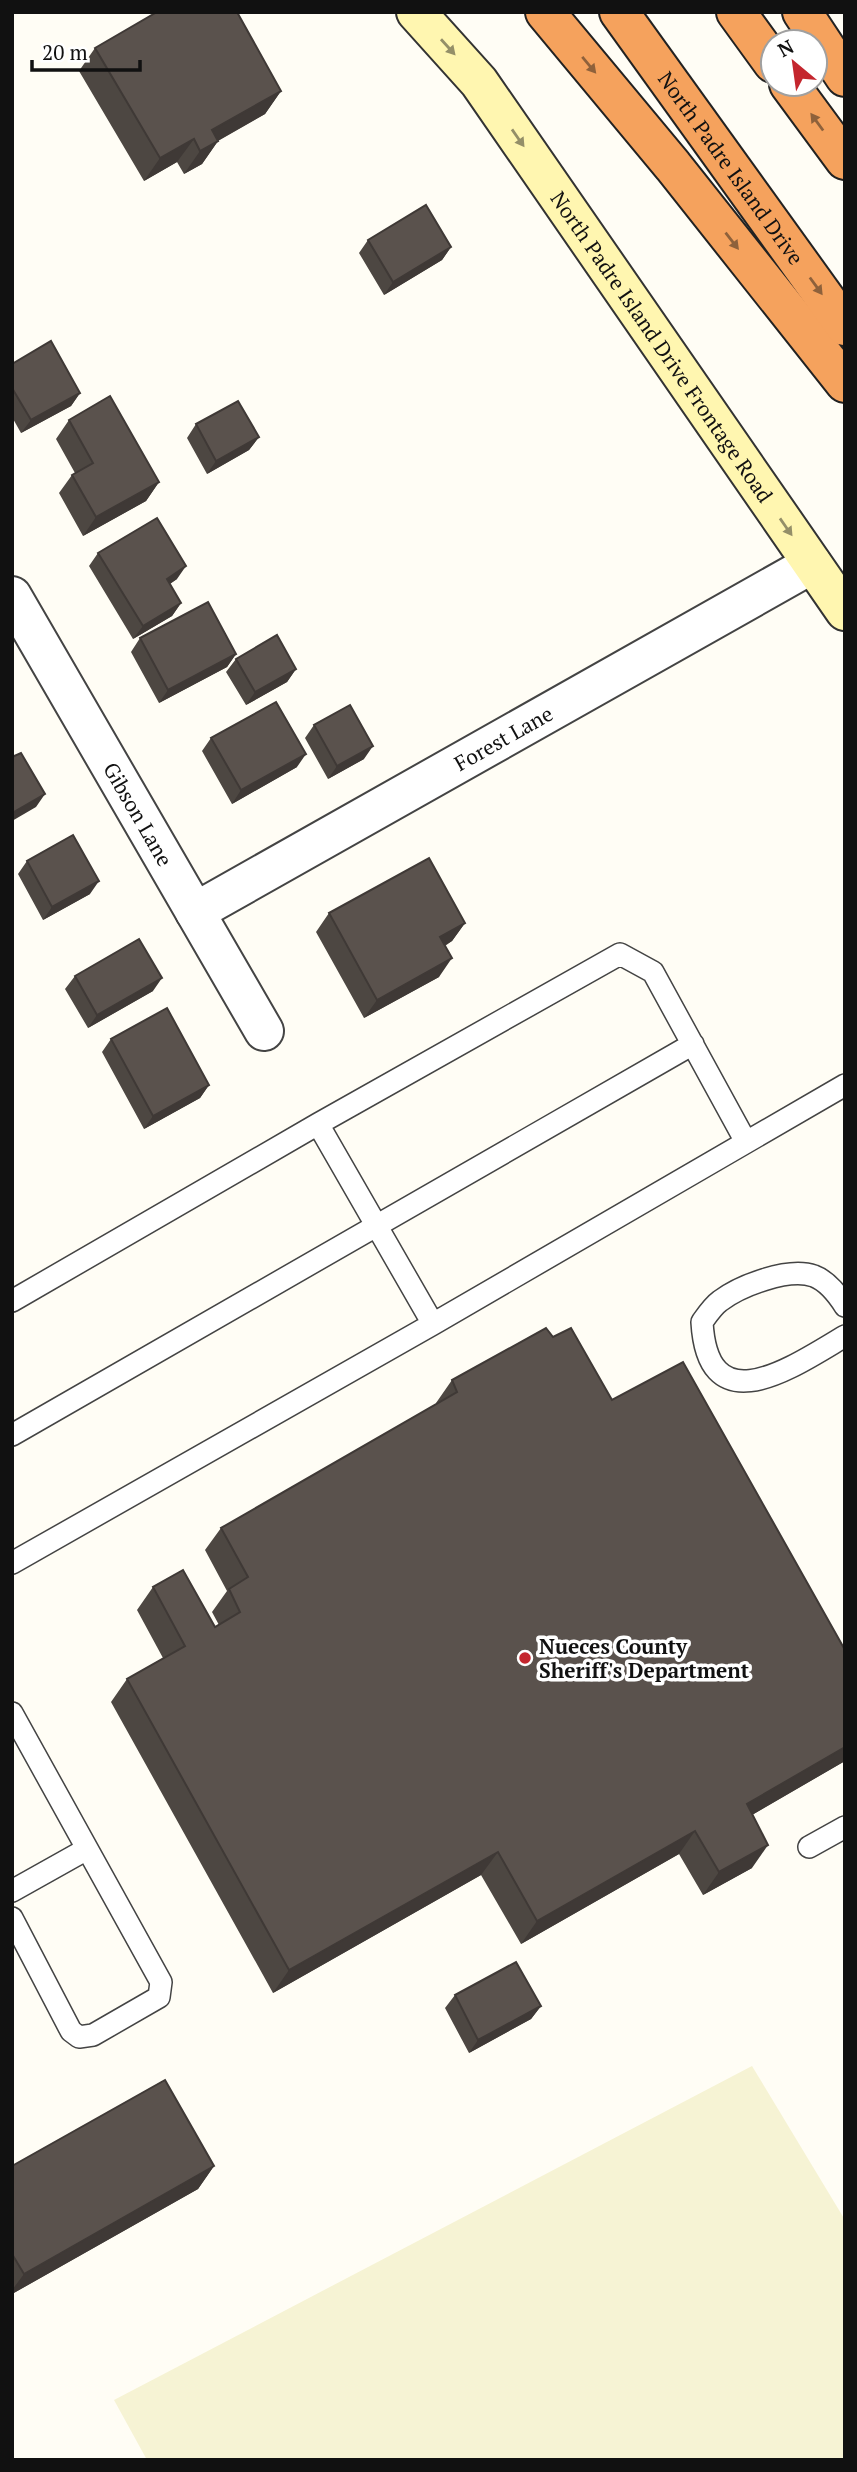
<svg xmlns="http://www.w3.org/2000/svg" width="857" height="2472" viewBox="0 0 857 2472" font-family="'PT Serif',serif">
	<rect width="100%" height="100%" fill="#fffdf5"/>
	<path fill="#f6f3d4" d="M752,2066L845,2220V2460H147L114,2400Z"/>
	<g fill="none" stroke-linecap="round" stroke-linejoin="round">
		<g stroke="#444" stroke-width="24">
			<path id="service" d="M318,1124L433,1324
				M12,1301L318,1124L620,954L653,972L746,1142
				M845,1306C838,1295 827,1281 814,1276C788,1267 740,1286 720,1301C713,1306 707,1315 702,1322C708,1427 794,1366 845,1336
				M12,1435L693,1044
				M12,1563L433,1324L845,1085
				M12,1713L161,1982L159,1997L93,2035L79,2037L71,2031L12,1918
				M809,1847L845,1827
				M12,1891L87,1849"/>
		</g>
		<g stroke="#444" stroke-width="42">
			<g id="minor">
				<path id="s1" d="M12,596L264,1031"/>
				<path id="s2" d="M195,912L812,564"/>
			</g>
		</g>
		<g stroke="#333" stroke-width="42">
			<g id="secondary">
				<path id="s3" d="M416,12L479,82L845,611"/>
			</g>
		</g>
		<g stroke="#222" stroke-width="42">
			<g id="motorway">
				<path d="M545,12L673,166L845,383"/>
				<path id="s4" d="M619,12L845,326"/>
				<path d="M736,12L773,63"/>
				<path d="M802,12L845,77"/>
				<path d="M789,84L845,160"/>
			</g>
		</g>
		<use href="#service" stroke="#fff" stroke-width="21"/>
		<use href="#minor" stroke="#fff" stroke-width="38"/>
		<use href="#secondary" stroke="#fff6b0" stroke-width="38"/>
		<use href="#motorway" stroke="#f5a25d" stroke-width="38"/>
	</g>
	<path fill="#4d4742" d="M95,48L281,91L265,114L218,141L202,164L184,174L177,162L144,181L79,71Z
		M368,240L451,247L442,260L384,295L359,253Z
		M12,364L80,393L71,406L21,433L12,417Z
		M69,420L159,482L146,501L83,536L59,493L72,475L75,473L56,439Z
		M196,424L259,437L249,450L207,474L187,438Z
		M98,553L177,579L170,584L181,603L172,616L133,639L89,566Z
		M140,638L236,654L227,667L159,703L131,652Z
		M236,659L296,669L287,682L246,705L226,672Z
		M314,725L364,759L328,779L305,738Z
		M211,738L297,767L232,804L202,751Z
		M27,861L90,894L43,920L18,874Z
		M329,913L465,923L452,941L445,946L439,977L364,1018L316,932Z
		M75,976L153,991L88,1028L65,989Z
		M111,1039L209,1085L200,1098L144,1129L102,1052Z
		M553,1337L845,1650V1761L752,1815V1868L703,1895L679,1854L521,1944L481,1875L273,1993L111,1702L127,1679L163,1658L137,1610L153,1587L215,1627L219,1625L212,1612L227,1591L205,1550L221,1528L436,1404V1403L452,1380Z
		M455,1995L541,2006L531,2019L469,2053L445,2008Z
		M12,2166H214L198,2189L12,2294Z"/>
	<path fill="#3f3936" d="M281,91L265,114L212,144L218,141L202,164L184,174L200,151L212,130Z
		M194,139L177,162L144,181L160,158Z
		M451,247L442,260L384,295L393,282Z
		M80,393L71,406L21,433L31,420Z
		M259,437L249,450L207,474L216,461Z
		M159,482L146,501L83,536L96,517Z
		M186,566L177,579L157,592L167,579Z
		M181,603L172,616L133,639L143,626Z
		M236,654L227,667L159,703L168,690Z
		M296,669L287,682L246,705L255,692Z
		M373,746L364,759L328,779L337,766Z
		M306,754L297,767L232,804L241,790Z
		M45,794L36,807L12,821V813Z
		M99,881L90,894L43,920L52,907Z
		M465,923L452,941L427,955L440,937Z
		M452,958L439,977L364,1018L377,1000Z
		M162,978L153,991L88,1028L97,1015Z
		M209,1085L200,1098L144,1129L153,1116Z
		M845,1747V1761L731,1827L747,1804Z
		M695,1831L679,1854L521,1944L537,1921Z
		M768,1845L752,1868L703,1895L719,1872Z
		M498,1852L481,1875L273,1993L289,1970Z
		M541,2006L531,2019L469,2053L478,2040Z
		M214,2166L198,2189L12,2294V2290L24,2274Z"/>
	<path fill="#5a524d" stroke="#3f3936" stroke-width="2" d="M157,12H237L281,91L212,130L218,141L200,151L194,139L160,158L95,48Z
		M426,205L451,247L393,282L368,240Z
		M51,341L80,393L31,420L12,388V364Z
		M110,396L159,482L96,517L72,475L93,463L69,420Z
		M238,401L259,437L216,461L196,424Z
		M157,518L186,566L167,579L181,603L143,626L98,553Z
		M208,602L236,654L168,690L140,638Z
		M277,635L296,669L255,692L236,659Z
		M276,702L306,754L241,790L211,738Z
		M350,705L373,746L337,766L314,725Z
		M21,753L45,794L12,813V757Z
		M73,835L99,881L52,907L27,861Z
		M429,858L465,923L440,937L452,958L377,1000L329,913Z
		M139,939L162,978L97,1015L75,976Z
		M167,1008L209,1085L153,1116L111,1039Z
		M546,1328L553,1337L571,1328L612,1400L683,1362L845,1650V1747L747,1804L768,1845L719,1872L695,1831L537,1921L498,1852L289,1970L127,1679L185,1646L153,1587L183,1570L215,1627L240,1612L229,1589L248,1577L221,1528L457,1392L452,1380Z
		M516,1962L541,2006L478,2040L455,1995Z
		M165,2080L214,2166L24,2274L12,2254V2166Z"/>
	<defs><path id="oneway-solid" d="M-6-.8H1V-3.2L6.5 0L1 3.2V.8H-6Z" transform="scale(1.75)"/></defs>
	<g fill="#948f68">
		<use href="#oneway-solid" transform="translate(448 47) rotate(48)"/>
		<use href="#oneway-solid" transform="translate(518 138) rotate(55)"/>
		<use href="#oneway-solid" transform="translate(786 527) rotate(55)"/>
	</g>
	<g fill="#8e613b">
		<use href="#oneway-solid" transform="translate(589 65) rotate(50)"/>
		<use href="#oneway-solid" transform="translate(817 122) rotate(-126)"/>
		<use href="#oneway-solid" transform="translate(732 241) rotate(52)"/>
		<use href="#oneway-solid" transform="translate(816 286) rotate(54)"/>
	</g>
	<circle fill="#c4262e" stroke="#fff" stroke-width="2.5" cx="525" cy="1658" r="7"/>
	<g text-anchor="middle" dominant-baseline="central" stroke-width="7" stroke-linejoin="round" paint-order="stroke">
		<g font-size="21" fill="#111" stroke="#fff">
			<text stroke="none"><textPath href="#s4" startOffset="192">North Padre Island Drive</textPath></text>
			<text stroke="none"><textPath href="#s3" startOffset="416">North Padre Island Drive Frontage Road</textPath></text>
			<text stroke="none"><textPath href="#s2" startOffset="354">Forest Lane</textPath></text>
			<text stroke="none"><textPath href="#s1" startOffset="252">Gibson Lane</textPath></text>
		</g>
		<g font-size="21" font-weight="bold" fill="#111" stroke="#fff" text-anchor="start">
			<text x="539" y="1646">Nueces County<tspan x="539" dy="24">Sheriff's Department</tspan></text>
		</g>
	</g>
	<rect width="857" height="2472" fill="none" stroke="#111111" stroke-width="28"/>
	<g transform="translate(794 63) rotate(331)"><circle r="33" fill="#ffffff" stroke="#a0a0a0" stroke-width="2"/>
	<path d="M0-5L12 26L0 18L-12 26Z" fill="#c4262e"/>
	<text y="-10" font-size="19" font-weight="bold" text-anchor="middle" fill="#111111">N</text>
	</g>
	<path d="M32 60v10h108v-10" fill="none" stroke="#111111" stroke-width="3.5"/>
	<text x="42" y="60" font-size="21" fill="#111111" stroke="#ffffff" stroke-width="5" paint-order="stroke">20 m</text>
</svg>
